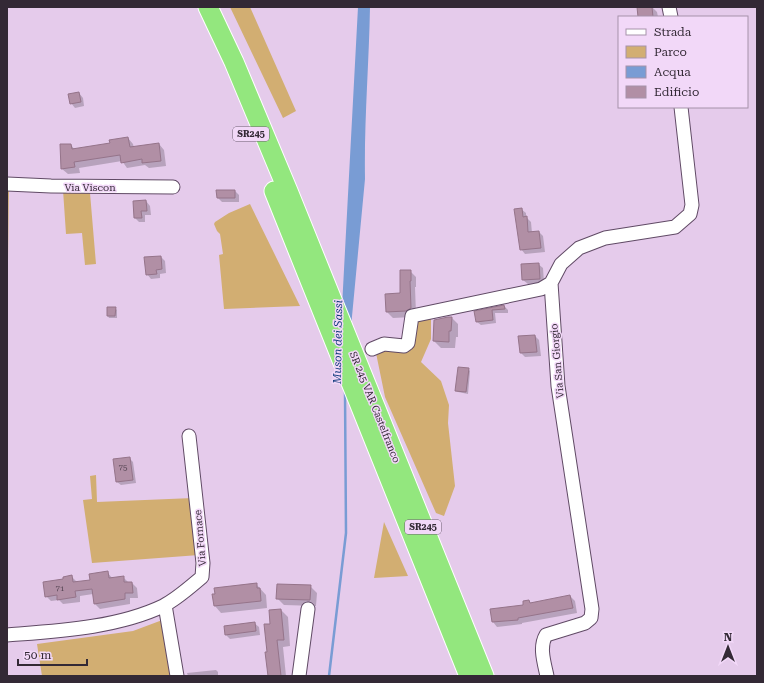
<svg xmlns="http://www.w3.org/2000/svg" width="764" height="683" viewBox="0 0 764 683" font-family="'Roboto Serif',serif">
	<rect width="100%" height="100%" fill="#e5cbeb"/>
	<path fill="#d2ae72" d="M230,7H250L296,111L283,118Z
		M7,188H9L7,333Z
		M63,190L90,193L96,264L85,265L82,233L66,234Z
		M250,204L300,306L224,309L219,255L223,254L220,234L217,231L214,224L215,222L229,213Z
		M431,318V339L421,362L441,381L449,405L448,423L455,486L444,516L436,513L385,397L376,353L385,349L409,348L414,320Z
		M96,475L97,502L193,498L199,555L92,563L83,500L92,499L90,476Z
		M384,522L408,576L374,578Z
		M165,619L172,676H42L37,644L133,631Z"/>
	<path fill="#799cd4" d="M358,7H370C369,64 364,122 365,179L351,327L342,307Z"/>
	<path fill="#0003" d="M652,7L657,12L658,17H639V8Z
		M79,93L83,98L84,106L75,108L71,103Z
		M128,138L133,144L134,148L159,144L164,150L166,166L149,168L145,165L127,168L122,161L79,168L80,173L68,174L62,169L71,145L75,150L111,144Z
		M235,191L239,195V202H222L218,198Z
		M146,201L150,206L151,215H145V222H139L135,218Z
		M521,209L526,213V217L531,222L532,233L539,232L543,236L545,252L525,254L521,249Z
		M161,257L165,261L166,273L160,274V278L151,279L147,274Z
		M538,264L543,268L544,283L528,284L523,280Z
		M410,271L416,277V287H415L416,314L412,317L393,318L387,312L401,294Z
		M504,306L508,310V313H495L496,323L481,325L477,322L476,312Z
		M115,308L117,310V318H109L108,316Z
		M452,318L458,324V337H456L455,348H441L434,341Z
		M535,336L539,340L541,356L525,357L521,353L520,337Z
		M468,369L470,371L468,394L458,392L456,391Z
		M129,458L133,462L136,483L121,485L117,482Z
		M107,572L113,579L123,577L128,582L132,583L137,588L138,598H130V604L100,609L95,604L93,594L80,596V602L63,604L59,600L51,601L46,596L64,580L71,576L77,582L91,581Z
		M256,584L266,595L267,608L221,613L215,606L214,595Z
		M310,586L317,593L316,606L284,605L277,598Z
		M570,596L575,601L577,613L522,623V624L497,627L493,622L524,606L529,601L531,604Z
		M281,610L288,617L290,646L283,647L286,676H269L268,652L271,624Z
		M254,623L259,627L260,635L230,639L226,635Z
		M216,670L218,672V676H188L187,673Z"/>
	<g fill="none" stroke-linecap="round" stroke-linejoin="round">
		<path stroke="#799cd4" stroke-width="2.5" d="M329,676L346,533L345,391"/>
	</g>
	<path fill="#b18fa5" stroke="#95748a" d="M637,7H652L653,17H638Z
		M79,92L81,102L70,104L68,94Z
		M128,137L130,147L159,143L161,161L142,163V159L121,163L120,155L74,162L75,167L61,169L60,144H71L72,149L110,143L109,140Z
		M216,190H235V198H217Z
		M146,200L147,211H141L142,218H134L133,201Z
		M522,208L523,217L527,216L528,232L539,231L541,248L520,250L514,209Z
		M161,256L162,269L156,270L157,274L146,275L144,257Z
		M539,263L540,279L522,280L521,264Z
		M400,270H411V281H410L411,308L406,311L386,312L385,294L400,293Z
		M504,305L505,309L492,310L493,320L476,322L474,311Z
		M107,307H116L115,316H107Z
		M448,317H452L451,331H449V342L433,341L434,320Z
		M535,335L537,352L520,353L518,336Z
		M458,367L469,368L466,392L455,391Z
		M130,457L133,480L116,482L113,459Z
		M108,571L109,578L124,576V582H132L133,593H125V599L94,604L92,589L75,591L76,597L57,600V595L45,597L43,582L63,579V577L72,575L73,582L90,580L89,574Z
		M257,583V588H260L261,601L214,606L212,594H215L214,588Z
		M277,584L311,585L310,600L276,599Z
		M570,595L573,608L518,618V620L492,622L490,609L523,605V601L529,600L530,603Z
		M281,609L284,640H277L281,676H268L265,652H267L264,624H270L269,610Z
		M255,622L256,631L225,635L224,626Z"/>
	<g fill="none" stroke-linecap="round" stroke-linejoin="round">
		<g stroke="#604a65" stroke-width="15">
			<path id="minor" d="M669,7L671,17
				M7,184L51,186L173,187
				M372,349L384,344L404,346L408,343L412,316L541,289L551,283
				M165,605L177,676
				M7,635C57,631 117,628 163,606C177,599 190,587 202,577L203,563L189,436
				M299,676L308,609
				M547,676C544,662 539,647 546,635L585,623L591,618L592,609L558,386L551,283L561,264L579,248L605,238L675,227L690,214L692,205L681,107"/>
		</g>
		<g stroke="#fff" stroke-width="21">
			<path id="highway" d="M208,7L234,62L288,191L484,676
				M274,191L469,676"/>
		</g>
		<use href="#minor" stroke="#fff" stroke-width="13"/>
		<use href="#highway" stroke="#93e77e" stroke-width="19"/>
	</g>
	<g text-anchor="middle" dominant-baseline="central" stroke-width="3" stroke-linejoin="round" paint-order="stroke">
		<g font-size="8" fill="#524251">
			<text x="123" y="467">75</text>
			<text x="60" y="588">71</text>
		</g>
		<g fill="#f2d8f8" stroke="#6c5e70" stroke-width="1">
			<rect x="233" y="127" width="36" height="14" rx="3"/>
			<rect x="405" y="520" width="36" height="14" rx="3"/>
		</g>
		<g font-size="9" font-weight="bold" fill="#332935">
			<text x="251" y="134">SR245</text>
			<text x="423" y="527">SR245</text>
		</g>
		<g font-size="10" fill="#332935" stroke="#f2d8f8">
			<text x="90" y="187">Via Viscon</text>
			<text transform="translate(557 361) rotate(-95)">Via San Giorgio</text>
			<text transform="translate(375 407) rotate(68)">SR 245 VAR Castelfranco</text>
			<text transform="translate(200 538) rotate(-95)">Via Fornace</text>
		</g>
		<g font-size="11" font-style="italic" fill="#103a7c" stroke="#f2d8f8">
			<text transform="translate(338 342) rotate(-89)">Muson dei Sassi</text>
		</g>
	</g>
	<rect width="764" height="683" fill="none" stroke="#332935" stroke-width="16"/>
	<rect x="618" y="16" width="130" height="92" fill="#f2d8f8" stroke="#a692aa"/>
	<rect x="626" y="29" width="20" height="6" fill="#ffffff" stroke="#a692aa"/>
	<text x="654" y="36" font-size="12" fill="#332935">Strada</text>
	<rect x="626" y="46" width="20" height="12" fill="#d2ae72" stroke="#a692aa"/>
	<text x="654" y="56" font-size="12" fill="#332935">Parco</text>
	<rect x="626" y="66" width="20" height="12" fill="#799cd4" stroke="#a692aa"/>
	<text x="654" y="76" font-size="12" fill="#332935">Acqua</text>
	<rect x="626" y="86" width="20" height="12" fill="#b18fa5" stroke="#a692aa"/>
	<text x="654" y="96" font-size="12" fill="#332935">Edificio</text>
	<g transform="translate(728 647)" stroke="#f2d8f8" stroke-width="3" paint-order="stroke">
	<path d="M0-3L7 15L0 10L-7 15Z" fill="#332935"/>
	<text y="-6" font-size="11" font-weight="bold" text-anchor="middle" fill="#332935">N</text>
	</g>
	<path d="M18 659v6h69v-6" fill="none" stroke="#332935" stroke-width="2"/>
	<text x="24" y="659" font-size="12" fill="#332935" stroke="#f2d8f8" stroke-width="3" paint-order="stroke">50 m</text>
</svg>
